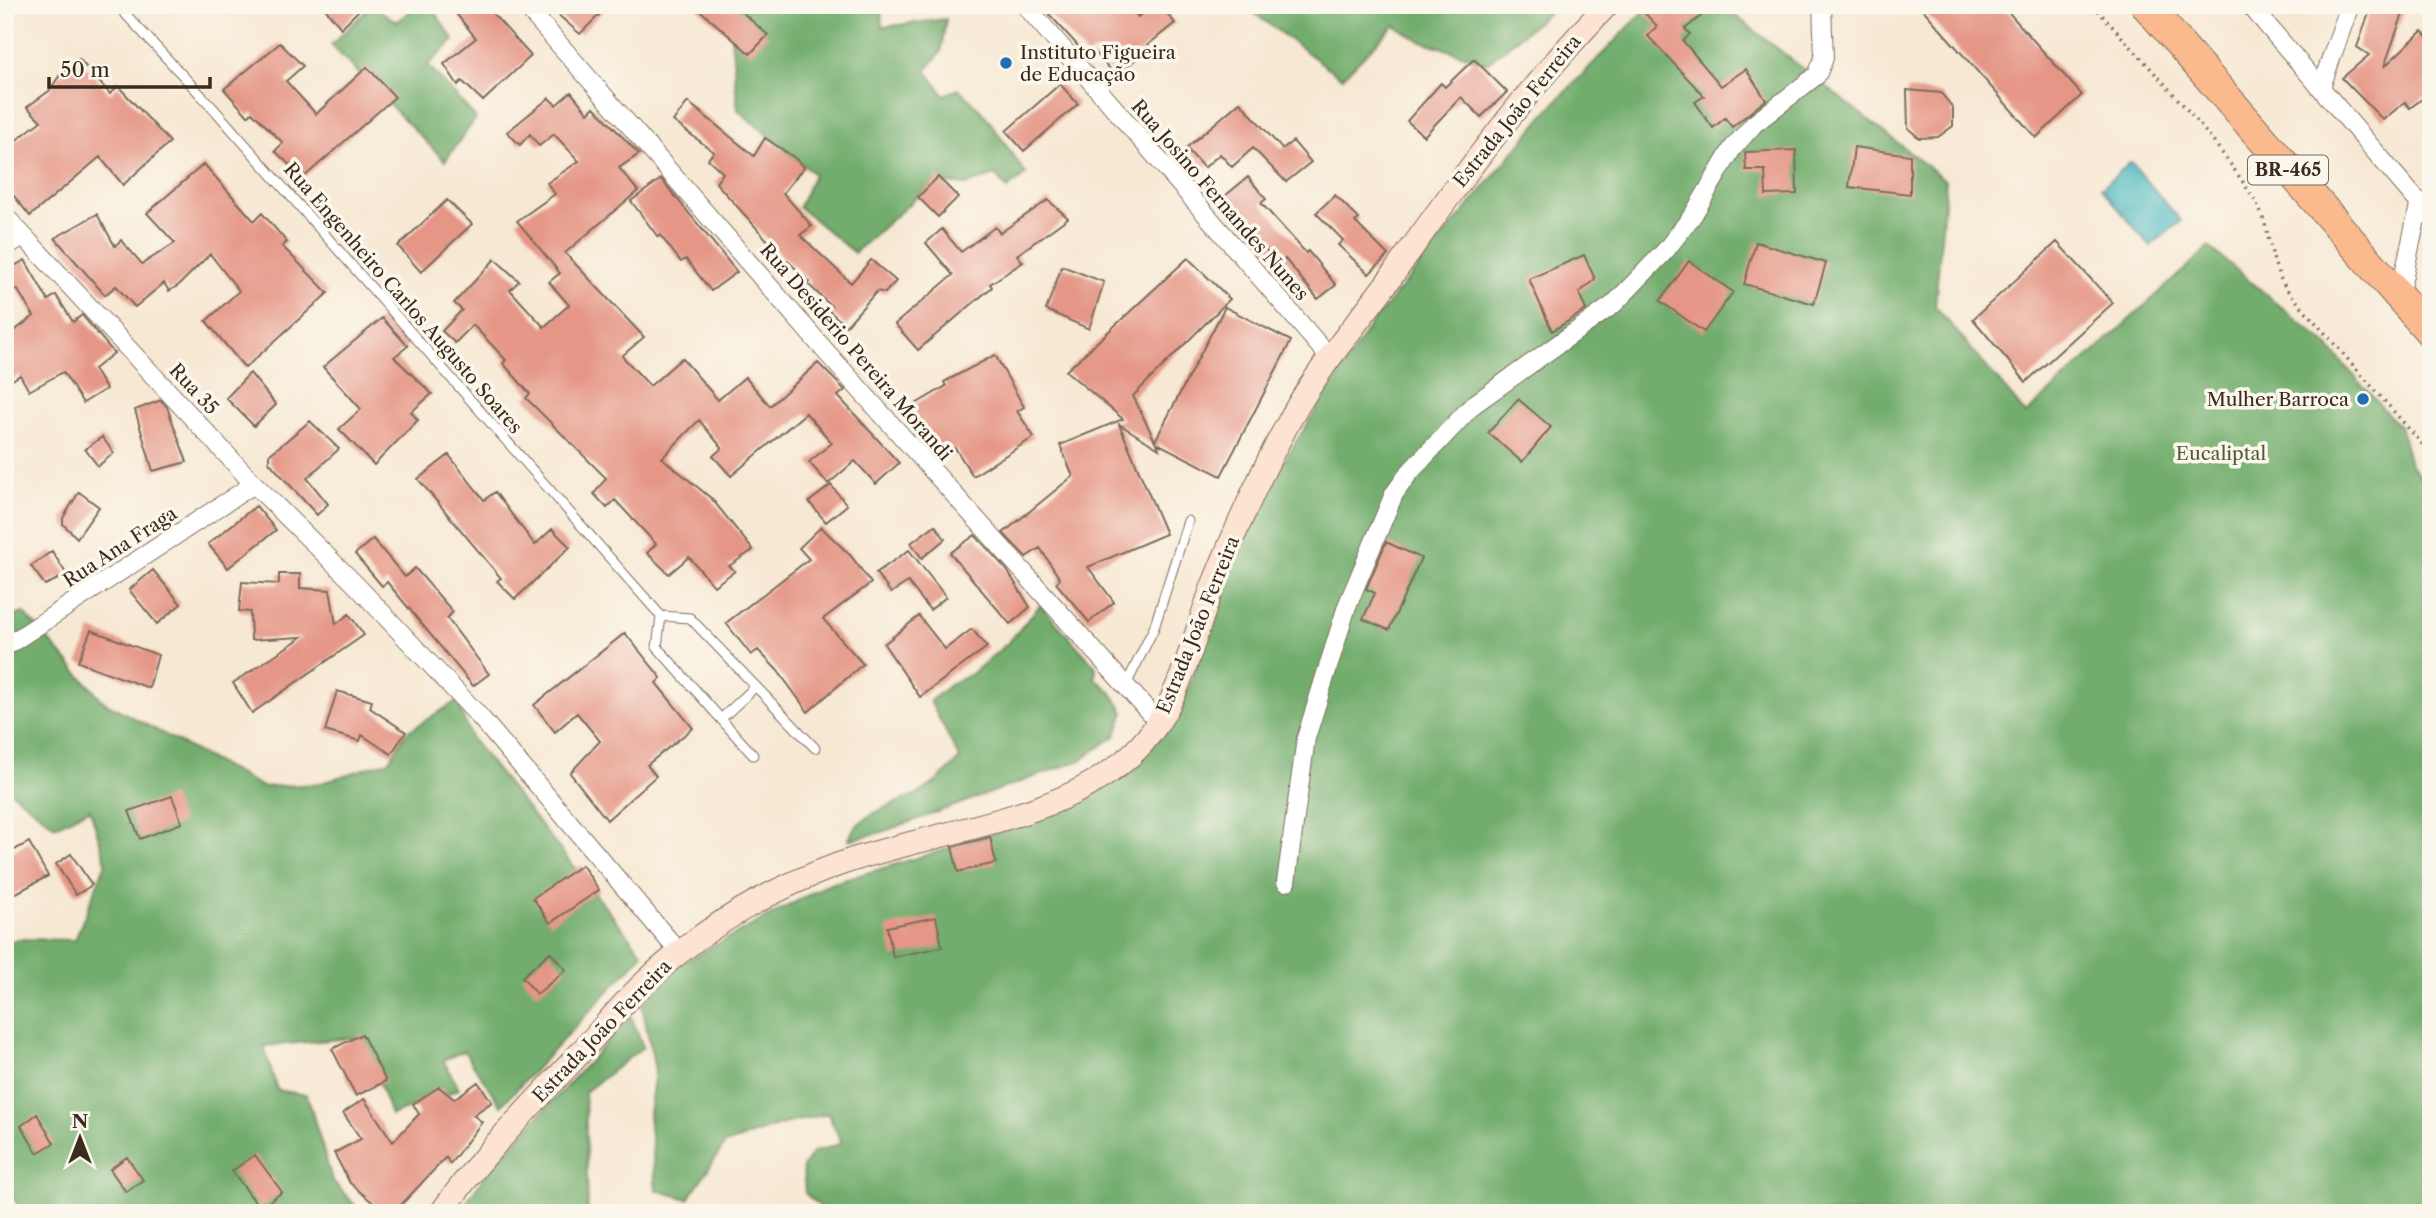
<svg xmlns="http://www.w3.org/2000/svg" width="2436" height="1218" viewBox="0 0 2436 1218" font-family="'Libre Caslon Text',serif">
	<rect width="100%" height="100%" fill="#fbf7ec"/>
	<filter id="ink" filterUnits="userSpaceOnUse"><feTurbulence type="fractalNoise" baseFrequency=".0143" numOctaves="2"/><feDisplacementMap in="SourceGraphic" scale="14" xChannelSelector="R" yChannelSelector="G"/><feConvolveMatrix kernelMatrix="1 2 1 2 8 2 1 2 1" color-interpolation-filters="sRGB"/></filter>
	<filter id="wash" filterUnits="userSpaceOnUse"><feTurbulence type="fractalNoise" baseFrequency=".00686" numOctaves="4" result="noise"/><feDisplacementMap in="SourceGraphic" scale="28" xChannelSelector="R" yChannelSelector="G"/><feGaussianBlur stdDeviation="1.57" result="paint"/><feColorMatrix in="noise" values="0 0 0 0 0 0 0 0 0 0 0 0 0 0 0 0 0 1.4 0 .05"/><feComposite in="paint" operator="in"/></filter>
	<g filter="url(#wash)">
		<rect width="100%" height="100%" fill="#f7e8d3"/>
		<path fill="#72ad6d" stroke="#566c46" stroke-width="2" d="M372,5L397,22L417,5H430L454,40L428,65L476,118L445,161L331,45Z
			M728,5H881L882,27L946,19L941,52L926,70L944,95L959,89L986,116L1026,174L1007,189L995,175L967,185L934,182L854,253L799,207L814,174L738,110Z
			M1243,5H1558L1487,63L1419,40L1394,25L1342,78Z
			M1650,5H1722L1946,181L1935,306L2026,414L2209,247L2325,343L2401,429L2410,465L2431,489V1213H827L805,1193L803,1167L812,1153L842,1143L828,1114L783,1124L725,1144L688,1199L656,1190L649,1114L655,1070L642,1005L682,963L827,885L973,841L1069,805L1132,773L1181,710L1215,608L1266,489L1371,324L1549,109Z
			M1040,605L1096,667L1095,678L1111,692L1124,712L1116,735L1081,760L882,832L849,840C854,813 905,802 926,789C939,781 949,769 960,759L930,701L951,684L973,673L1010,641Z
			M24,613L104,702L262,787L318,784L389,761L407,732L457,701L471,738L643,954L501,1106L464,1051L443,1060L459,1089L391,1115L363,1037L264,1046L277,1090L307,1095L332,1180L362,1213H24L5,1187V944L17,939L75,940L106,862L90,809L55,826L5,787V619Z
			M631,1016L643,1047L585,1092L588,1213H458L489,1170Z"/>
		<path fill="#47b6c0" stroke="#41706f" stroke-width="2" d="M2131,162L2181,221L2150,246L2101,188Z"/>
		<g id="blocks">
			<path fill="#e59686" d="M322,5H364L341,28Z
				M449,5H485L531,56L483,101L462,81L458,85L444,64L476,38Z
				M547,5H609L580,34Z
				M694,5H734L768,35L750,54Z
				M1041,5H1128L1138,17L1152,5H1160L1175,23L1134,56L1136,59L1116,76L1094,51L1087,56Z
				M1637,5H1690L1701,16L1685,29L1690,34L1683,41L1721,86L1746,69L1766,100L1732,127L1725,118L1713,128L1695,102L1704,96L1648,36L1657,26Z
				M1919,5H2002L2082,95L2036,138Z
				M2372,5H2406L2384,67L2422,31L2431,41V92L2410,108L2405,102L2383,120L2342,78L2369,55L2357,47Z
				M280,43L303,66L286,81L316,114L367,67L395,97L303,178L275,151L283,143L252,112L248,116L224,89Z
				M79,59L110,94L118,86L170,142L123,185L100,157L30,216L5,185V149L41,121L27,107L49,91L60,75Z
				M1474,59L1507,92L1481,117L1461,97L1424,136L1407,121L1441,83L1445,87Z
				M1060,84L1078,104L1024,151L1006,131Z
				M1907,90L1941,93L1953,108V126L1938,137L1919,138L1908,128Z
				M571,92L588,113L594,107L639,154L619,168L638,191L565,253L644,337L622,356L650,386L682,358L718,400L745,377L770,406L818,363L845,390L838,396L899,463L876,484L855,461L828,484L809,462L832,443L806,413L731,476L713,456L722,448L699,420L662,458L712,499L753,550L729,566L735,571L714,586L689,557L669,574L647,553L656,544L615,500L607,508L594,494L606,478L526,398L530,394L503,363L506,360L473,325L455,343L442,331L462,310L454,303L495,259L519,281L510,290L544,327L569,305L549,282L560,273L517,221L555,194L547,183L579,161L554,134L539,146L530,134L520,145L507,132L549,98L556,105Z
				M688,102L754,156L765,138L795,158L804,167L783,193L812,226L800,235L851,283L871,260L896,281L885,293L877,291L846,326L828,310L831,306L808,284L810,282L779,253L716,183L723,173L708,159L714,152L673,121Z
				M1240,102L1282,149L1293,141L1311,162L1286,182L1253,148L1232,167L1220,154L1204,168L1186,148Z
				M1854,147L1910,155V194L1849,187Z
				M1796,150L1797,194L1766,195L1765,170H1746L1745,152Z
				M204,164L254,221L262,213L287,242L282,246L328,293L245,368L206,321L239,291L210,254L179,285L169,291L164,283L135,307L116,286L105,295L55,238L97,214L115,246L121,240L142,264L175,243L147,213Z
				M938,177L958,197L938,217L918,197Z
				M1248,177L1266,199L1261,203L1306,253L1308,251L1336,285L1318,299L1285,259L1279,264L1220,200Z
				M661,179L737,272L711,291L686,259L681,262L660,235L658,237L631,201Z
				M1335,195L1359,219L1355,222L1388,255L1369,274L1338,245L1343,240L1316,213Z
				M447,200L472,224L421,272L398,246Z
				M1048,200L1068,218L1017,255L1023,262L990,284L992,287L918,350L895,324L953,275L926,243L942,229L961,252L995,227L1000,233Z
				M1756,242L1826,263L1814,304L1744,284Z
				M2057,242L2113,303L2026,382L1973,319Z
				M1584,255L1595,279L1579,293L1586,310L1552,331L1529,279Z
				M1188,258L1230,299L1133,396L1155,441L1225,307L1291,341L1221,476L1157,443L1159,449L1119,424L1166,534L1088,567L1114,602L1089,622L1056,583L1060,579L1040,548L1026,557L1003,533L1073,476L1060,445L1123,419L1066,371Z
				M25,260L48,300L56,295L73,322L82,315L114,353L94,369L106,389L83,403L63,372L29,391L20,375L5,385V338L34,316L17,289L12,291L5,279V271Z
				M1689,261L1733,292L1704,332L1660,301Z
				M1062,266L1104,282L1089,329L1046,310Z
				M382,318L408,346L394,357L432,394L411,412L418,420L374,465L339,429L361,409L323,367Z
				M995,355L1024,407L1017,411L1034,437L973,476L955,448L947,455L927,430L924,432L909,408L946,386L944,382Z
				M250,373L276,405L254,426L226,398Z
				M1518,399L1551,427L1522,462L1488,433Z
				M161,400L167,407L187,462L153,471L135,410Z
				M310,421L339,449L307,478L328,504L317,515L269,462V455Z
				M102,437L114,453L98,466L85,449Z
				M449,455L484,500L495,492L535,545L552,529L570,547L515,599L497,581L501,578L418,479Z
				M831,485L847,505L826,522L809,502Z
				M79,492L99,507L77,538L63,524V518Z
				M256,506L276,530L228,568L208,544Z
				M935,525L945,539L922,558L911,543Z
				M821,527L851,556L871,583L823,619L863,664L808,712L778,671L758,650L751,655L726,623L809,559L799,548Z
				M975,535L1007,570L1030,607L1010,624L950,553Z
				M373,539L405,577L415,568L453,612L447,618L489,674L473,686L387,582L382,586L355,554Z
				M1386,542L1421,558L1389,630L1363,619L1375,593L1366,589Z
				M909,550L946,597L930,610L908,582L891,593L876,573Z
				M52,551L67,575L45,585L31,566Z
				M153,570L181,604L157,624L129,590Z
				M279,574H300V588L330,590L336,624L349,614L364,635L252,713L233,683L302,637L251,640L250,612L239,611L242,582L279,584Z
				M919,616L945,649L972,629L987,647L920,697L884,644Z
				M91,630L158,655L149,688L78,662Z
				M625,633L661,678L656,683L693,728L647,765L656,776L607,820L570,773L600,741L577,713L555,732L534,705Z
				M337,691L372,701L370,708L406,732L391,754L362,735L360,741L325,731Z
				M172,796L182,823L140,839L129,811Z
				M990,837L996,863L958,872L952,847Z
				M29,842L48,876L5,899V855Z
				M71,854L92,885L76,895L56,864Z
				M582,865L599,890L550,923L533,898Z
				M936,917L942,947L893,957L887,927Z
				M550,952L566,970L537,994L522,977Z
				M362,1034L386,1081L356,1096L332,1049Z
				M478,1082L492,1102L473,1115L482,1122L450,1164L446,1157L402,1204L413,1213H385L350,1183L334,1153L361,1139L343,1113L364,1099L393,1142L419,1114L413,1104L439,1087L454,1099Z
				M37,1114L54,1143L37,1153L21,1126Z
				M255,1155L282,1192L260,1208L232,1171Z
				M127,1157L143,1180L126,1192L110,1169Z"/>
		</g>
	</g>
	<g filter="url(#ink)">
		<use href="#blocks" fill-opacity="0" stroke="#7d6c5d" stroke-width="2"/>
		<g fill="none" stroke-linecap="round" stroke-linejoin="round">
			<g stroke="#7d6c5d" stroke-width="11">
				<path id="lane" d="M117,5L213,108L661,616L690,618L815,748
					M661,616L657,647L753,755
					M1126,685L1154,628L1188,521
					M721,719L755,687"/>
			</g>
			<g stroke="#7d6c5d" stroke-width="20">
				<path id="street" d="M525,5L828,354L1159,723
					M1025,5L1330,358
					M2250,5L2431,217
					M2321,87L2350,5
					M5,216L254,484L357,586L480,717L678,951
					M5,247L23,236
					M2399,297L2420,201
					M8,645L254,484
					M1286,882L1306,738L1347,606L1394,494L1409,473L1473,405L1614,304L1666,250L1693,215L1732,149L1754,124L1817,75L1824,58L1822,5"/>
			</g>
			<g stroke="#7d6c5d" stroke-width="25">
				<path id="secondary" d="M441,1213C478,1160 523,1114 567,1067C593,1040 617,1009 644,983C701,929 764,892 837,865C929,831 1057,823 1131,755C1180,710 1191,642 1214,583C1237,526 1262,470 1292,416C1319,367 1356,325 1389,280C1457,184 1525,90 1607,5"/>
			</g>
			<g stroke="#7d6c5d" stroke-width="32">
				<path id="highway" d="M2146,5L2431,333"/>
			</g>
			<path stroke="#7d6c5d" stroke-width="3.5" stroke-dasharray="2 5" stroke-linecap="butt" d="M2093,5C2149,68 2211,129 2255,201C2272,229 2268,264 2288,291L2431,454"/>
			<use href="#lane" stroke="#fff" stroke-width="9"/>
			<use href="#street" stroke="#fff" stroke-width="18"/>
			<use href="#secondary" stroke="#fde3d1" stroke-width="23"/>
			<use href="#highway" stroke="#fbba8d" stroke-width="30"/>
		</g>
	</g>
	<g fill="#1f6fb2" stroke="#fbf7ec" stroke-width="2.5">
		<circle cx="1006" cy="63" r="7"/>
		<circle cx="2363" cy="399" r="7"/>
	</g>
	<g text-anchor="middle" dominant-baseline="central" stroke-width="7" stroke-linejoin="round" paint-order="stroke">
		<rect fill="#fbf7ec" stroke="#75685c" stroke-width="2" x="2248" y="155.5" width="80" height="29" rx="5"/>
		<g font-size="18" font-weight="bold" fill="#3b2a1e">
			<text x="2288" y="170">BR-465</text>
		</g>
		<g font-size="19" fill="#3b2a1e" stroke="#fbf7ec" text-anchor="start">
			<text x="1020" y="52">Instituto Figueira<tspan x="1020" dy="22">de Educação</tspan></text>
			<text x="2349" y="399" text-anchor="end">Mulher Barroca</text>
		</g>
		<g font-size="19" fill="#3b2a1e" stroke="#fbf7ec">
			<text transform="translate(1517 111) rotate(-51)">Estrada João Ferreira</text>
			<text transform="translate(1220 200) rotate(49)">Rua Josino Fernandes Nunes</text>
			<text transform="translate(403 298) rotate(49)">Rua Engenheiro Carlos Augusto Soares</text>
			<text transform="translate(856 352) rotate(49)">Rua Desiderio Pereira Morandi</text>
			<text transform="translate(194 389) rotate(47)">Rua 35</text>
			<text transform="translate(120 547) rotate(-33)">Rua Ana Fraga</text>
			<text transform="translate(1198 625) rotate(-68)">Estrada João Ferreira</text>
			<text transform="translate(602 1031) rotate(-46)">Estrada João Ferreira</text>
		</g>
		<g font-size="19" fill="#545a3b" stroke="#fbf7ec">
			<text x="2221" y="453">Eucaliptal</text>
		</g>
	</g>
	<rect width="2436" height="1218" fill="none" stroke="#fbf7ec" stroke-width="28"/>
	<g transform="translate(80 1138)" stroke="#fbf7ec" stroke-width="5" paint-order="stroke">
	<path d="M0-5L12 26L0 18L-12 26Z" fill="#3b2a1e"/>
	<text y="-10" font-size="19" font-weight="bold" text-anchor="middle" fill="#3b2a1e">N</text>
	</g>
	<path d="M49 77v10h161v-10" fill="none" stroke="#3b2a1e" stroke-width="3.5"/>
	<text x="60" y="77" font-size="21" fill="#3b2a1e" stroke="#fbf7ec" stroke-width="5" paint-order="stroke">50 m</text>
</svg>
